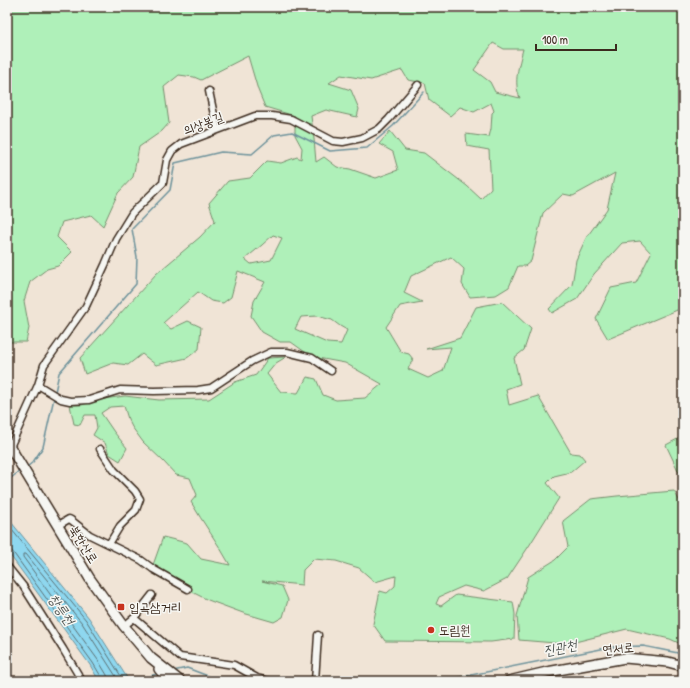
<svg xmlns="http://www.w3.org/2000/svg" width="690" height="688" viewBox="0 0 690 688" font-family="'Patrick Hand','Poor Story',sans-serif">
	<rect width="100%" height="100%" fill="#f0e4d6"/>
	<filter id="ink" filterUnits="userSpaceOnUse"><feTurbulence type="fractalNoise" baseFrequency=".025" numOctaves="2"/><feDisplacementMap in="SourceGraphic" scale="8" xChannelSelector="R" yChannelSelector="G"/><feConvolveMatrix kernelMatrix="1 2 1 2 8 2 1 2 1" color-interpolation-filters="sRGB"/></filter>
	<g filter="url(#ink)">
		<path fill="#aff0b9" stroke="#758d6c" fill-rule="evenodd" d="M7,7H683V307L682,308L608,339L596,319L611,288L636,283L651,253L640,241L622,243L594,274L577,299L552,313L549,309L572,285L576,260L586,238L607,209L615,173L573,196L563,194L543,213L531,261L525,266H518L509,287L496,295L470,297L462,284L464,269L451,257L411,276L404,293L422,302L400,306L386,327L401,352L409,354L413,359L408,369L428,378L443,371L451,347L426,349L460,338L476,307L502,302L531,329L524,350L514,358L520,384L506,389L509,405L538,396L571,453L580,454L585,460L571,472L554,476L547,483L559,498L529,546L507,579L484,591L464,586L439,597L436,604L441,606L456,595L513,602L515,614L514,639L491,642L385,641L373,624L380,591L387,593L395,586L396,576L375,582L359,568L336,561L314,559L303,570L302,585L262,581L282,586L288,600L283,617L274,622L243,613L208,600L154,573L153,565L163,537L187,543L201,559L230,565C218,543 203,523 191,502L197,495L190,478L176,475L163,461L143,442L132,427L128,419L124,406L110,407L101,413L114,432L127,448L120,461L109,454L105,443L93,435L97,428L95,415H85L80,425L74,424L70,405H82L96,400L125,396L159,400L209,399L235,382L256,375L268,358L286,357L276,363L267,374L281,392L298,393L307,377L316,379L323,395L336,400L365,398L382,384L345,363L312,357L291,342H280L262,332L251,316L254,301L265,282L248,275L238,271L231,297L223,303L211,301L198,292L163,323L171,329L188,321L201,327L199,349L187,358L156,365L142,354L128,365L113,363L85,374L80,358L156,274L200,237L215,221L209,203L228,181L250,178L267,161L281,163L297,157L301,159L302,148L295,135V116L265,107L258,90L248,56L201,80L194,77L179,75L164,87L169,123L162,131L139,147L133,177L118,193L103,226L91,215L62,222L57,237L72,252L58,266L47,269L30,282L24,301L29,328L26,342H7ZM493,43L504,49H523C519,65 513,82 520,98L495,92L490,82L474,70ZM402,70L408,80L425,83L429,100L450,116L460,107L474,112L491,103L494,111L492,113L491,129L489,137L466,134L467,146L489,150L491,188L481,199L467,186L424,153L405,150L390,131L379,144L393,152L398,170L376,178L350,169L337,167L324,157L316,162L314,139L311,116L326,110L357,117L359,109L351,90L329,83L341,75L371,80ZM273,235L282,238L271,260L251,264L245,259L262,245ZM317,316L332,320L340,326L347,330L341,344L327,343L295,329L301,317Z
			M683,436V481L666,445Z
			M674,491L683,507V645L670,639L627,629L567,644L519,640L517,616L528,577L555,560L568,547L563,521L591,499L617,496Z"/>
		<path fill="#8ed7ef" stroke="#6d929b" d="M7,517L89,618L124,673L129,681H99L90,665L7,551Z"/>
		<g fill="none" stroke-linecap="round" stroke-linejoin="round">
			<path stroke="#5c6f72" stroke-width="1" d="M7,524L86,620L124,681
				M7,549H10L12,551L93,663L102,678L103,681
				M108,681L107,675L98,660L23,557V554H26L82,623L119,681"/>
			<path stroke="#6d929b" stroke-width="1.5" d="M55,392L59,373L136,284L137,257L132,229L170,190L175,163L221,152L252,154L274,135L292,132L330,151L367,148L393,126L424,92
				M27,467L33,462L43,447L54,398
				M7,481L20,471
				M173,671L187,668L221,681
				M143,681L153,675L158,674
				M441,681L611,647L643,646L678,653L683,655"/>
			<g stroke="#3b2a1e" stroke-width="9">
				<path id="minor" d="M209,91L217,129
					M38,385L61,399L70,401L89,400L120,390L154,391L198,390L211,388L252,361L271,352H287L312,358L331,371
					M10,447L38,385L44,365L86,306L105,265L116,239L132,213L163,183L167,160L172,151L181,144L255,116H272L291,119L333,141L343,142L362,138L379,129L389,119L418,85
					M100,449L114,470L135,491L140,499L136,510L120,526L109,544
					M57,526L69,519L71,520L90,535L141,560L153,569L188,589
					M7,566L23,586L63,649L82,681
					M134,618L152,595
					M124,626L134,618L180,657L234,665L257,678L268,681
					M315,681L318,635"/>
			</g>
			<g stroke="#3b2a1e" stroke-width="12">
				<path id="secondary" d="M7,442L90,579L124,626L151,658L180,681
					M159,669L169,681
					M509,681L547,672L625,658L668,662L683,666"/>
			</g>
			<use href="#minor" stroke="#f6f6f2" stroke-width="6"/>
			<use href="#secondary" stroke="#f6f6f2" stroke-width="9"/>
		</g>
	</g>
	<g fill="#c8321e" stroke="#f6f6f2" stroke-width="1.5">
		<rect x="117" y="603" width="8" height="8" rx="2"/>
		<circle cx="431" cy="630" r="4"/>
	</g>
	<g text-anchor="middle" dominant-baseline="central" stroke-width="3" stroke-linejoin="round" paint-order="stroke">
		<g font-size="13" fill="#3b2a1e" stroke="#f6f6f2">
			<text transform="translate(203 123) rotate(-21)">의상봉길</text>
			<text transform="translate(84 544) rotate(58)">북한산로</text>
			<text transform="translate(618 648) rotate(-5)">연서로</text>
		</g>
		<g font-size="13" fill="#3b2a1e" stroke="#f6f6f2" text-anchor="start">
			<text x="129" y="607">입곡삼거리</text>
			<text x="439" y="630">도림원</text>
		</g>
		<g font-size="14" font-style="italic" fill="#505552" stroke="#f6f6f2">
			<text transform="translate(62 609) rotate(55)">창릉천</text>
			<text transform="translate(560 647) rotate(-11)">진관천</text>
		</g>
	</g>
	<rect width="690" height="688" fill="none" stroke="#f6f6f2" stroke-width="24"/>
	<rect x="12" y="12" width="666" height="664" fill="none" stroke="#3b2a1e" stroke-width="1.5" filter="url(#ink)"/>
	<path d="M536 44v6h80v-6" fill="none" stroke="#3b2a1e" stroke-width="2"/>
	<text x="542" y="44" font-size="12" fill="#3b2a1e" stroke="#f6f6f2" stroke-width="3" paint-order="stroke">100 m</text>
</svg>
